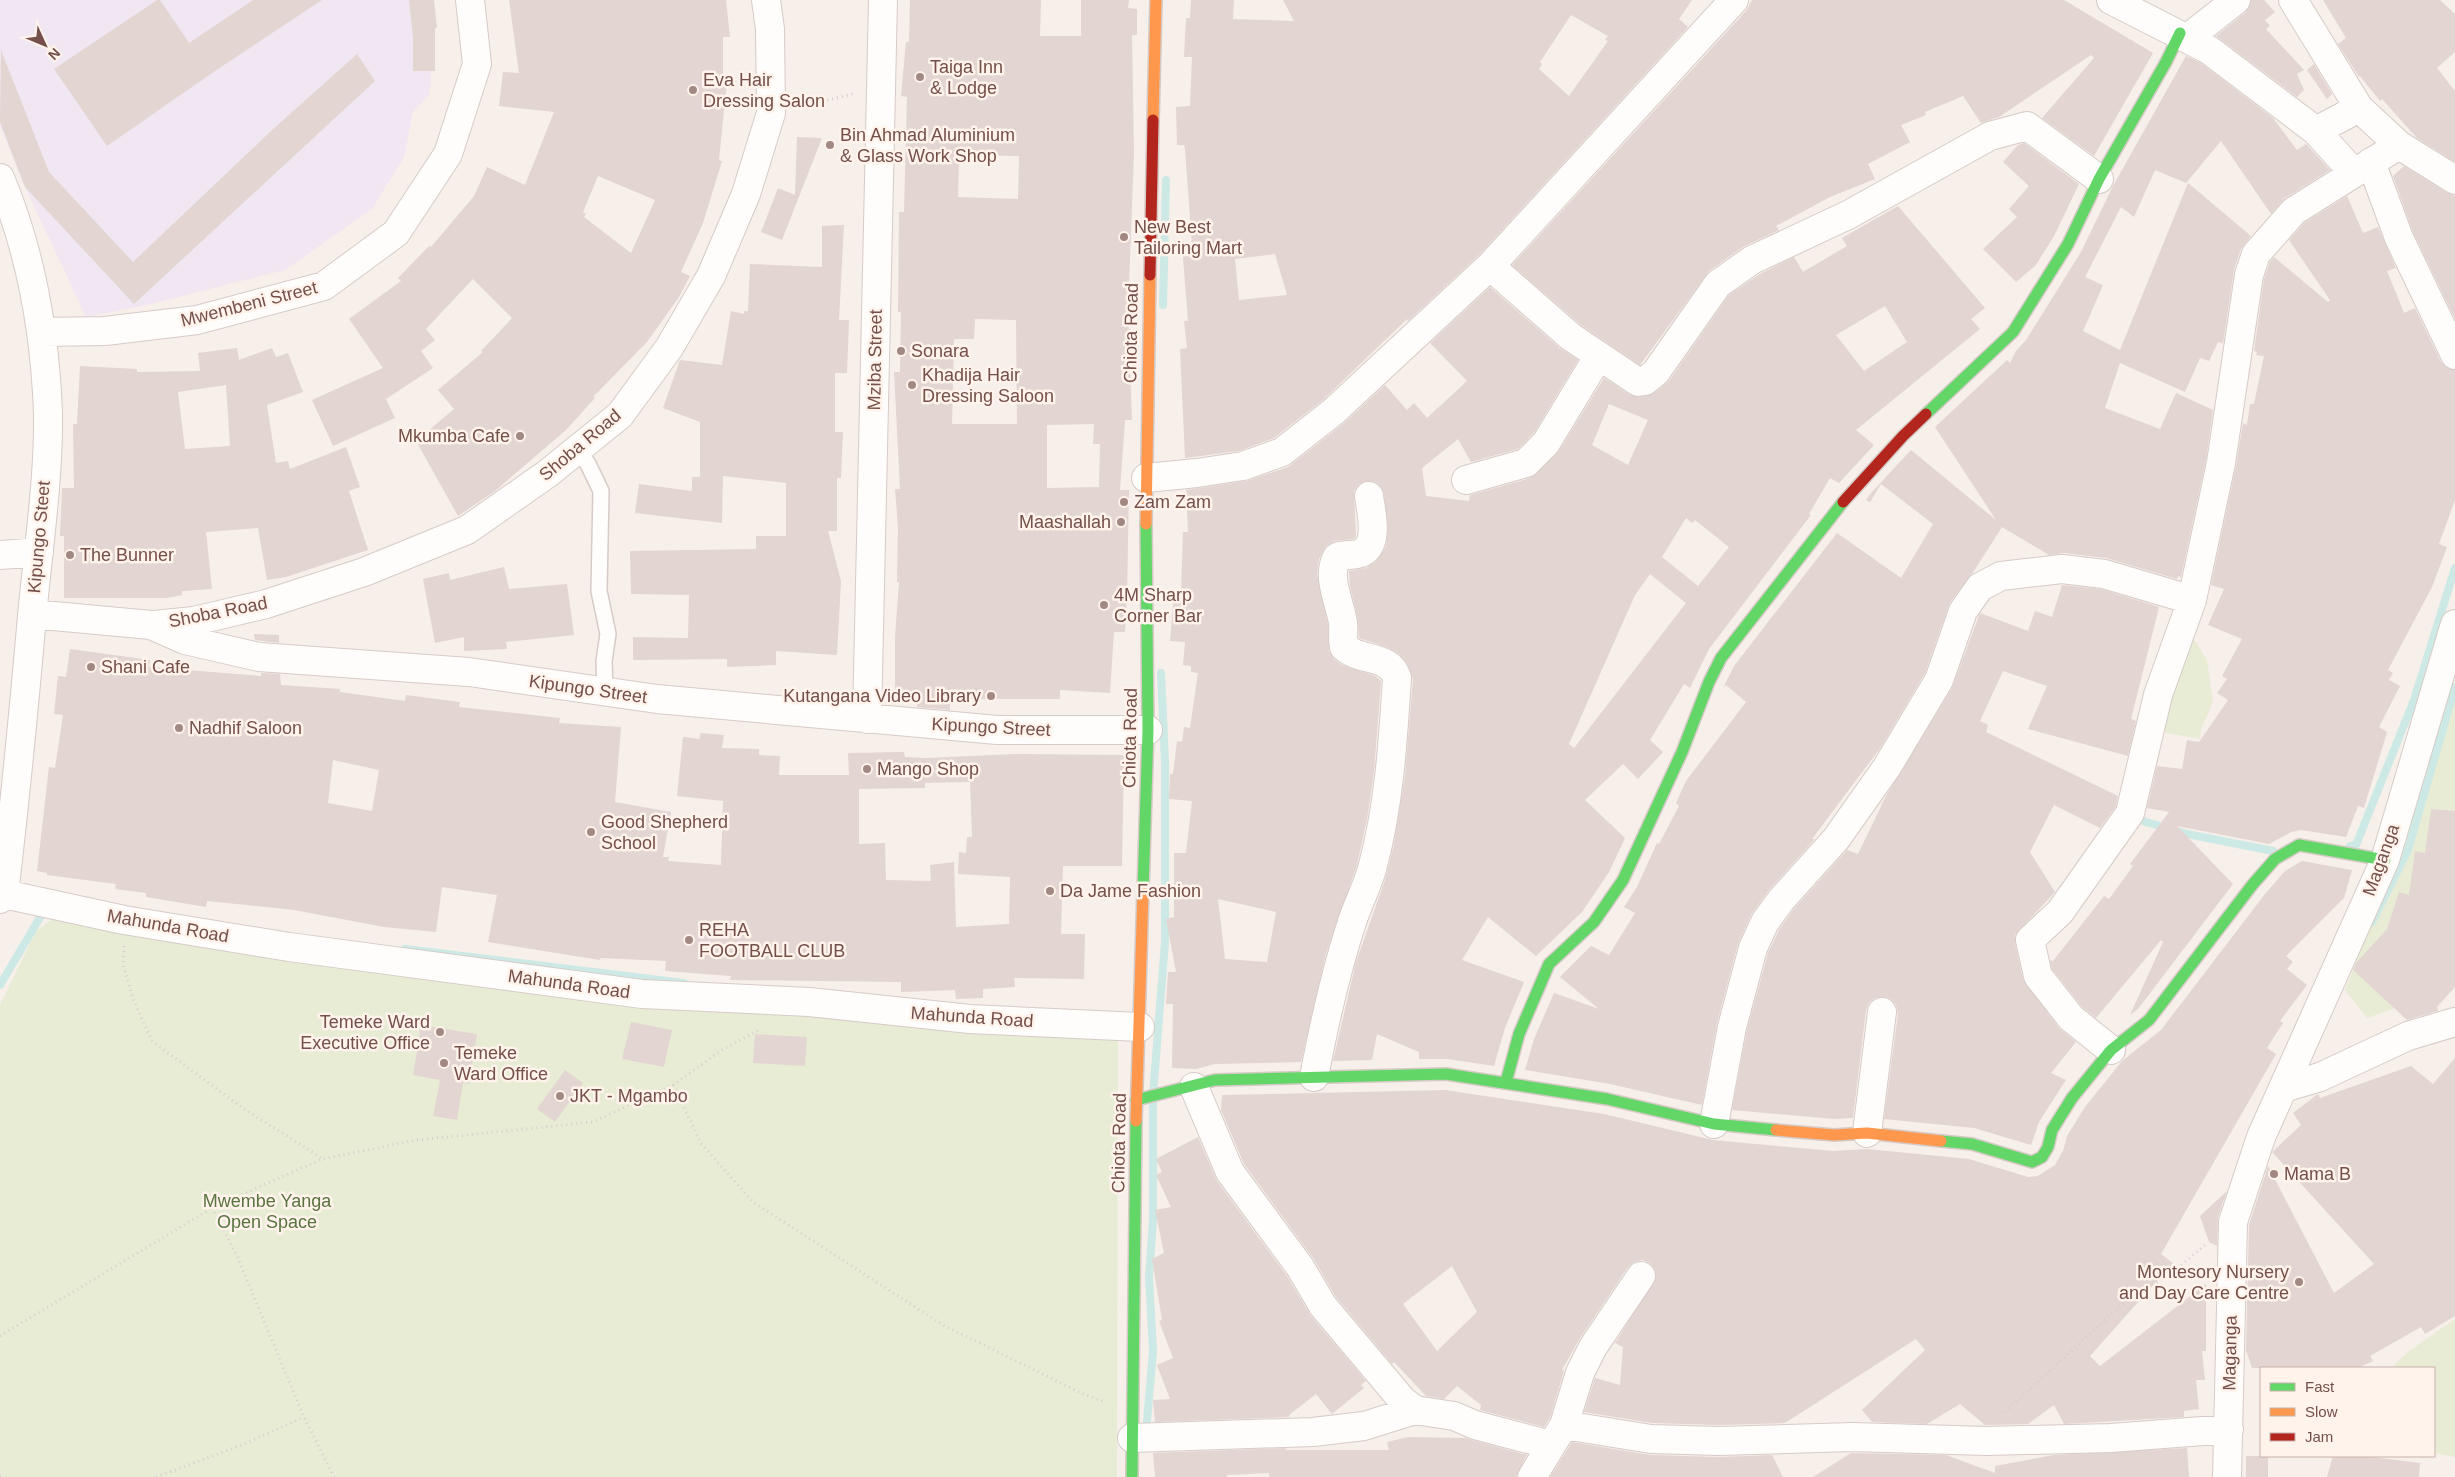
<svg xmlns="http://www.w3.org/2000/svg" width="2455" height="1477" viewBox="0 0 2455 1477" font-family="Helvetica,sans-serif">
	<rect width="100%" height="100%" fill="#f7efea"/>
	<path fill="#f0e7f2" d="M0,0H429L435,32L429,95L413,112L404,157L372,209L285,270L147,305L86,317L23,183L0,126Z"/>
	<path fill="#e8ecd5" d="M2187,628L2207,660L2213,702L2201,729L2200,739L2156,731Z
		M2455,692V987L2367,1018L2345,990L2406,836Z
		M54,918L503,971L1118,1025L1117,1477H0V1005L36,931Z
		M2455,1319V1457L2434,1453V1368H2391L2409,1351Z"/>
	<g fill="none" stroke-linecap="round" stroke-linejoin="round">
		<path stroke="#cce9e5" stroke-width="8" d="M1163,305L1166,180
			M2136,816V819L2187,834L2273,851
			M2350,846L2356,845L2414,700L2455,568
			M2372,922L2408,850L2455,687
			M405,949L684,983
			M0,985L45,909
			M1146,1433L1153,1351L1149,1277L1153,1220V1095L1165,942V762L1161,673"/>
	</g>
	<path fill="#e3d5d1" fill-rule="evenodd" d="M157,0H160L189,43L253,0H322L215,71L107,146L54,69Z
		M409,0H434L437,28H435V71H413V38Z
		M509,0H726L730,37H723V81H727L719,160L722,161L703,223L681,272L690,276L679,297L647,342L593,397L595,398L566,430L495,491L458,516L416,441L454,409L438,390L483,352L481,351L512,318L473,279L426,329L435,340L421,351L433,368L386,399L395,418L333,446L312,400L383,368L349,319L401,281L398,278L429,246L431,247L474,196L487,167L525,185L554,112L499,106L503,72L519,73ZM598,176L655,200L631,253L584,217L586,214L583,212Z
		M910,0H1041L1040,36H1081V0H1129L1128,8L1137,9V35H1132L1134,153L1128,312L1132,420H1125L1120,490H1129L1127,595L1125,632H1114L1110,693L1060,690V699H950V710L917,707V702H895V637L899,582H897L898,527L895,489H900L894,372H900L901,312H898L899,212H904L907,97L901,96L906,42H909ZM959,155L1019,156L1018,199L958,197ZM975,319L1016,320L1017,424H952L954,339H974ZM1094,424L1093,444H1100L1099,487L1047,488V425Z
		M1191,0H1234L1233,19L1294,21L1283,0H1692L1679,19L1688,27L1479,255L1408,321L1407,319L1323,400L1274,438L1239,451L1185,458L1180,349L1187,348L1184,321H1188L1182,245H1192L1185,149L1184,145H1177L1176,107L1190,106L1192,57H1184L1186,18H1190ZM1571,15L1608,36L1605,40L1608,41L1569,96L1539,69L1542,64L1540,62ZM1275,254L1287,295L1239,300L1235,259Z
		M1752,0H2064L2153,53L2094,156L2042,118L2094,58L2091,55L1999,117L1981,123L1963,96L1925,112L1926,115L1901,125L1910,142L1868,164L1875,179L1830,197L1776,226L1779,230L1743,247L1709,271L1640,365L1581,325L1512,265L1746,11Z
		M2251,0H2264L2275,12L2265,20L2270,26L2266,29L2304,70L2297,74L2304,90L2297,97L2216,36L2246,12Z
		M2323,0H2440L2455,14V52L2437,68L2455,91V162L2417,138L2382,99L2380,101L2360,76L2359,77L2338,44L2346,38Z
		M1,50L49,172L133,262L271,131L357,54L375,81L134,304L25,187L0,122Z
		M2186,56L2201,63L2273,118L2297,150L2306,144L2330,170L2285,198L2271,214L2221,141L2186,183L2155,170L2134,217L2121,207L2085,277L2103,285L2083,331L2120,350L2188,183L2251,236L2241,249L2234,270L2223,343L2218,342L2209,361L2200,358L2185,392L2120,363L2105,408L2160,429L2176,393L2213,410L2206,460L2181,577L2178,576L2177,579L2106,558L2064,553L2049,555L2002,527L1972,574L1950,602L1925,673L1881,747L1812,839H1815L1769,890L1751,915L1738,944L1717,1023L1702,1105L1610,1084L1525,1070L1534,1039L1554,993L1599,1009L1560,977L1591,946L1609,955L1635,913L1624,907L1637,887L1657,843L1659,844L1679,806L1676,803L1686,781L1746,702L1726,685L1723,688L1734,666L1837,533L1901,578L1933,524L1881,484L1870,502L1866,500L1872,492L1911,450L1996,520L1935,427L2007,360L2010,363L2016,351L2026,340L2081,252L2113,186Z
		M2314,64L2332,94L2327,99L2307,70Z
		M797,137L822,138L782,240L761,232L778,188L795,195Z
		M2024,143L2079,184L2054,236L2036,265L2016,282L1983,249L2017,217L2009,209L2029,186L2003,162L2018,145Z
		M2404,166L2447,193L2455,196V319L2413,232L2393,176Z
		M2347,196L2363,233L2378,227L2396,268L2387,271L2404,313L2415,308L2441,362L2447,368L2455,370V500L2439,544L2447,547L2432,587L2388,670L2393,673L2389,680L2400,686L2379,727L2387,732L2364,808L2358,806L2346,837L2301,830L2291,832L2269,844L2177,826L2233,884L2138,1009L2130,1015L2163,942L2161,940L2096,1018L2082,1007L2052,969L2050,960L2053,961L2104,896L2109,899L2133,866L2130,864L2169,812L2147,808L2157,766L2182,769L2187,740L2199,742L2228,700L2217,693L2227,679L2222,676L2242,639L2208,625L2224,589L2211,585L2236,466L2243,423L2247,425L2250,404H2254L2264,356L2256,355L2257,352L2254,351L2264,279L2270,262L2274,257L2328,302L2330,300L2289,240L2304,223Z
		M1898,206L1985,308L1971,319L1980,329L1856,430L1874,445L1839,483L1830,478L1809,514L1811,515L1709,649L1690,688L1684,684L1650,740L1663,752L1638,779L1623,764L1585,800L1625,838L1609,872L1582,912L1536,956L1488,917L1462,960L1524,982L1505,1028L1494,1066L1448,1059H1419V1052L1377,1034L1372,1060L1333,1061L1356,962L1385,880L1393,849L1405,776L1413,679L1407,664L1399,654L1386,647L1359,638L1358,620L1350,586L1349,571L1366,568L1376,561L1386,547L1388,528L1384,494L1381,487L1375,482L1367,481L1359,484L1354,491L1356,536L1354,539L1335,541L1326,546L1319,559L1317,574L1328,625L1329,651L1334,659L1342,665L1375,676L1381,681L1374,772L1367,819L1357,865L1326,954L1301,1062L1215,1064L1196,1069L1172,1068L1173,1004H1166L1168,972H1176L1166,919L1174,917V853H1186L1192,801L1169,799L1170,774H1173L1177,741L1182,742L1184,727L1190,728L1198,673L1191,672V666L1183,665L1185,642L1170,641L1174,593H1181L1183,532H1188L1186,490L1246,481L1288,467L1343,424L1385,385L1407,410L1414,403L1427,418L1467,381L1430,343L1490,287L1561,349L1578,360L1534,433L1518,449L1471,462L1458,439L1422,468L1426,496L1469,501L1470,495L1530,478L1559,451L1604,378L1630,395L1640,397L1654,393L1669,381L1729,295L1760,274L1794,257L1803,272L1847,246L1842,238ZM1885,306L1907,342L1864,371L1836,335ZM1609,404L1648,420L1628,465L1592,445ZM1686,518L1692,523L1695,520L1729,547L1698,586L1662,557ZM1650,574L1686,603L1574,748L1569,744L1635,595ZM1218,899L1276,912L1267,962L1225,959Z
		M844,225L839,320H849L847,373H835V432H843L841,478H837V531H828L841,581L837,655L776,651V665L727,667V659L633,660V637L688,638L689,595L631,594L630,551L756,549V536H786V483L723,476L722,523L635,513L639,484L692,491V477H700V422L663,408L680,360L722,365L731,311L744,314V311H748L750,264L822,267V226Z
		M237,348L239,360L272,348L276,357L288,353L303,392L267,405L276,463L288,461L290,469L346,447L360,487L349,491L368,550L286,577L267,580L258,528L206,532L212,589L182,591V595L167,598H64V536H60L62,488H74L73,424H77L80,366L137,369V372L200,371L198,353ZM226,385L230,446L185,449L178,392Z
		M504,567L509,589L567,584L574,635L506,642L507,649L464,651V637L435,643L423,579L449,573L450,580Z
		M2062,585L2101,589L2159,607L2131,719L2136,721L2128,756L2028,729L2047,686L2003,671L1980,721L1988,725L1986,732L2118,796L2116,806L2100,828L2054,805L2030,852L2055,892L2015,935V943L2023,979L2059,1028L2076,1042L2051,1073L2066,1080L2039,1122L2031,1145L1974,1128L1884,1119L1898,1014L1896,1005L1891,999L1884,997L1875,998L1869,1003L1866,1010L1853,1118L1834,1119L1732,1110L1747,1030L1768,953L1779,930L1793,910L1847,850L1858,854L1886,796L1952,688L1980,613L2028,631L2035,611L2052,617Z
		M254,634L279,635V643L255,640Z
		M70,649L150,660L149,667L261,676V673L280,674L281,685L340,689V692L405,701L406,695L460,702L459,707L560,718L559,723L621,727L615,802L671,812L663,857H669L668,861L721,865L723,801L677,796L683,737L700,739V733L724,735L722,748L759,749V755L780,756L779,775H849L848,753L904,752L905,757L925,758L1016,754L1124,755L1122,866H1063L1061,934H1085L1084,979L1014,978L1015,987L983,989V998L956,999L955,990L901,992V982L730,980L731,976L665,971L666,961L600,958V960L488,942L497,895L442,887L436,932L384,927L294,910L207,901L206,907L146,897V893L115,889L116,884L47,875V873L37,871L49,767L55,768L63,715L54,714L58,676L66,677ZM333,760L379,770L372,811L328,803ZM970,782L972,837H967L966,853L959,852L958,874L1010,877L1009,924L956,927L954,862L930,865L931,881L886,880L885,843L859,844V789L925,788V783Z
		M2431,809L2455,811V987L2437,1007L2438,1011L2407,1020L2353,970L2356,963L2387,929L2399,892L2409,895L2415,851L2425,853Z
		M2302,861L2352,870L2344,898L2286,956L2293,962L2287,969L2307,985L2280,1021L2283,1023L2267,1048L2276,1054L2161,1254L2173,1263L2090,1356L2100,1366L2206,1284V1351H2202L2205,1380H2196L2199,1409L2184,1411V1417L2064,1424L2054,1405L2028,1424L1985,1425L1960,1404L1927,1424L1872,1422L1862,1410L1925,1350L1916,1339L1785,1423L1719,1425L1652,1423L1584,1412L1595,1378L1620,1385L1623,1347L1615,1343L1656,1278L1655,1270L1650,1263L1642,1260L1634,1262L1628,1267L1580,1338L1562,1370L1564,1371L1550,1418L1544,1427L1480,1410L1481,1405L1457,1386L1444,1399L1426,1396L1394,1362L1392,1364L1336,1297L1313,1258L1244,1164L1221,1110L1222,1095L1445,1090L1604,1114L1713,1140L1833,1151L1867,1149L1969,1159L2028,1177L2038,1176L2055,1165L2063,1151L2067,1136L2085,1107L2122,1061L2161,1030L2265,894L2285,871ZM1452,1266L1477,1312L1437,1351L1403,1304Z
		M631,1022L672,1030L664,1067L622,1059Z
		M421,1025L477,1034L469,1084L463,1083L457,1120L433,1116L440,1080L413,1075Z
		M755,1034L807,1037L805,1066L753,1063Z
		M2455,1058V1316L2425,1334L2421,1327L2370,1356L2373,1361L2358,1368H2252L2246,1350L2249,1225L2268,1166L2334,1293L2374,1264L2272,1152L2301,1125L2293,1113L2318,1094L2320,1098L2411,1066L2433,1084Z
		M565,1070L583,1083L555,1122L537,1109Z
		M1198,1137L1217,1181L1287,1276L1311,1316L1366,1381L1361,1385L1364,1388L1332,1414L1316,1394L1289,1415V1417L1155,1422L1153,1400L1170,1399L1157,1365L1173,1358L1159,1321L1162,1320L1152,1259L1164,1253L1155,1210L1171,1207L1156,1175L1162,1172L1156,1159Z
		M2227,1191L2218,1217L2217,1246L2209,1242L2200,1216Z
		M1408,1437L1465,1438L1527,1455L1516,1477H1269V1473L1227,1475V1477H1155L1153,1453L1287,1448L1285,1450H1389L1387,1442Z
		M1572,1442L1650,1455L1719,1457L1772,1455L1783,1477H1550Z
		M2187,1448L2189,1477H1813L1851,1453L1946,1455L1995,1473V1466L2054,1455Z
		M2246,1456H2268V1477H2246Z
		M2333,1456H2363L2420,1463L2419,1477H2327Z"/>
	<g fill="none" stroke-linecap="round" stroke-linejoin="round">
		<g stroke="#d6cbc7" stroke-width="18">
			<path id="lane" d="M578,449L588,464L601,491L599,591L608,634L604,661L605,691"/>
		</g>
		<g stroke="#d6cbc7" stroke-width="30">
			<path id="street" d="M2111,0L2209,50L2316,131L2359,108
				M2293,0L2359,108L2399,145L2455,180
				M2188,38L2236,0
				M2316,131L2353,172
				M2371,162L2399,238L2455,355
				M0,178C31,252 45,333 48,413C49,478 38,551 32,616C24,709 15,801 4,894L0,899
				M1490,266L1571,337L1638,382L1645,381L1656,372L1718,284L1752,260L1848,215L1990,136L2027,126L2099,179
				M42,332L105,331L197,320L324,286L396,233L448,154L477,64L470,0
				M1146,478L1197,473L1243,466L1282,452L1333,412L1490,266L1734,0
				M1466,480L1526,463L1546,443L1598,357
				M0,555L39,552
				M32,614L151,625L185,640L259,657L469,672L657,699L997,730H1148
				M154,625L194,621L266,604L364,572L467,530L547,474L620,415L669,348L711,276L746,194L771,113L770,29L766,0
				M867,719L883,0
				M4,894L124,920L289,947L642,994L809,1002L970,1019L1140,1027
				M2111,1050L2071,1018L2038,976L2030,940L2060,912L2130,813L2158,695L2192,600L2221,463L2249,275L2256,254L2294,211L2399,145
				M1314,1077C1324,1024 1336,970 1353,919C1359,902 1367,886 1372,869C1389,807 1393,742 1397,678C1390,654 1360,662 1344,647C1342,639 1344,631 1343,623C1340,602 1326,577 1337,557C1344,554 1354,556 1361,553C1380,544 1371,512 1369,496
				M1194,1087L1230,1172L1300,1267L1323,1306L1403,1401L1415,1410L1454,1416L1475,1425L1551,1445
				M2283,1088L2320,1077L2408,1036L2455,1022
				M1714,1124L1732,1027L1753,948L1765,922L1781,900L1836,839L1887,767L1939,680L1963,611L1980,587L2001,576L2062,569L2104,574L2192,600
				M1867,1133L1882,1012
				M1564,1425L1651,1439L1719,1441L1853,1437L1987,1441L2111,1438L2229,1429
				M1132,1438L1313,1432L1364,1426L1415,1410
				M1532,1477L1564,1425L1580,1373L1593,1347L1641,1276
				M2227,1477L2233,1222L2261,1137L2385,860L2455,624"/>
		</g>
		<g stroke="#d6cac6" stroke-width="14">
			<path id="fast" d="M1926,414L2013,332L2068,244L2099,179L2166,62L2180,33
				M1143,891L1148,730L1146,524
				M1506,1082L1519,1034L1549,964L1594,922L1623,880L1682,752L1709,682L1721,658L1843,502
				M1136,1100L1215,1080L1446,1074L1607,1099L1714,1124L1776,1130
				M1941,1141L1972,1144L2032,1162L2042,1157L2048,1147L2052,1130L2072,1098L2111,1050L2149,1020L2253,884L2275,859L2299,845L2385,860
				M1132,1477L1136,1121"/>
		</g>
		<g stroke="#d6cac6" stroke-width="14">
			<path id="slow" d="M1153,120L1156,0
				M1146,524L1150,275
				M1136,1121L1143,891
				M1776,1130L1834,1135L1867,1133L1941,1141"/>
		</g>
		<g stroke="#d6cac6" stroke-width="14">
			<path id="jam" d="M1150,275L1153,120
				M1843,502L1903,436L1926,414"/>
		</g>
		<path stroke="#d8cdcb" stroke-width="3" stroke-dasharray="1 4" stroke-linecap="butt" d="M798,107L853,94
			M124,946L123,964L133,999L152,1041L244,1109L322,1158
			M673,1085L701,1143L753,1202L943,1325L1081,1393L1105,1402
			M212,1208L237,1256L304,1417L334,1477
			M0,1336L212,1208L322,1159L417,1140L593,1122L673,1085L722,1050L761,1029
			M2005,1412L2118,1308L2178,1268L2205,1245
			M0,1477H1
			M156,1477L242,1445L304,1417"/>
		<use href="#lane" stroke="#fefdfc" stroke-width="15"/>
		<use href="#street" stroke="#fefdfc" stroke-width="28"/>
		<use href="#fast" stroke="#63d668" stroke-width="11"/>
		<use href="#slow" stroke="#ff974d" stroke-width="11"/>
		<use href="#jam" stroke="#b3261e" stroke-width="11"/>
	</g>
	<g fill="#a28882" stroke="#fff3eb" stroke-width="2">
		<circle cx="920" cy="77" r="5"/>
		<circle cx="693" cy="90" r="5"/>
		<circle cx="830" cy="145" r="5"/>
		<circle cx="1124" cy="237" r="5"/>
		<circle cx="901" cy="351" r="5"/>
		<circle cx="912" cy="385" r="5"/>
		<circle cx="520" cy="436" r="5"/>
		<circle cx="1124" cy="502" r="5"/>
		<circle cx="1121" cy="522" r="5"/>
		<circle cx="70" cy="555" r="5"/>
		<circle cx="1104" cy="605" r="5"/>
		<circle cx="91" cy="667" r="5"/>
		<circle cx="991" cy="696" r="5"/>
		<circle cx="179" cy="728" r="5"/>
		<circle cx="867" cy="769" r="5"/>
		<circle cx="591" cy="832" r="5"/>
		<circle cx="1050" cy="891" r="5"/>
		<circle cx="689" cy="940" r="5"/>
		<circle cx="440" cy="1032" r="5"/>
		<circle cx="444" cy="1063" r="5"/>
		<circle cx="560" cy="1096" r="5"/>
		<circle cx="2274" cy="1174" r="5"/>
		<circle cx="2299" cy="1282" r="5"/>
	</g>
	<g text-anchor="middle" dominant-baseline="central" stroke-width="5" stroke-linejoin="round" paint-order="stroke">
		<g font-size="18" fill="#75504a" stroke="#fff3eb" text-anchor="start">
			<text x="930" y="67">Taiga Inn<tspan x="930" dy="21">&amp; Lodge</tspan></text>
			<text x="703" y="80">Eva Hair<tspan x="703" dy="21">Dressing Salon</tspan></text>
			<text x="840" y="135">Bin Ahmad Aluminium<tspan x="840" dy="21">&amp; Glass Work Shop</tspan></text>
			<text x="1134" y="227">New Best<tspan x="1134" dy="21">Tailoring Mart</tspan></text>
			<text x="911" y="351">Sonara</text>
			<text x="922" y="375">Khadija Hair<tspan x="922" dy="21">Dressing Saloon</tspan></text>
			<text x="510" y="436" text-anchor="end">Mkumba Cafe</text>
			<text x="1134" y="502">Zam Zam</text>
			<text x="1111" y="522" text-anchor="end">Maashallah</text>
			<text x="80" y="555">The Bunner</text>
			<text x="1114" y="595">4M Sharp<tspan x="1114" dy="21">Corner Bar</tspan></text>
			<text x="101" y="667">Shani Cafe</text>
			<text x="981" y="696" text-anchor="end">Kutangana Video Library</text>
			<text x="189" y="728">Nadhif Saloon</text>
			<text x="877" y="769">Mango Shop</text>
			<text x="601" y="822">Good Shepherd<tspan x="601" dy="21">School</tspan></text>
			<text x="1060" y="891">Da Jame Fashion</text>
			<text x="699" y="930">REHA<tspan x="699" dy="21">FOOTBALL CLUB</tspan></text>
			<text x="430" y="1022" text-anchor="end">Temeke Ward<tspan x="430" dy="21">Executive Office</tspan></text>
			<text x="454" y="1053">Temeke<tspan x="454" dy="21">Ward Office</tspan></text>
			<text x="570" y="1096">JKT - Mgambo</text>
			<text x="2284" y="1174">Mama B</text>
			<text x="2289" y="1272" text-anchor="end">Montesory Nursery<tspan x="2289" dy="21">and Day Care Centre</tspan></text>
		</g>
		<g font-size="18" fill="#75504a" stroke="#fff3eb">
			<text transform="translate(249 304) rotate(-14)">Mwembeni Street</text>
			<text transform="translate(1131 333) rotate(-89)">Chiota Road</text>
			<text transform="translate(875 360) rotate(-89)">Mziba Street</text>
			<text transform="translate(580 445) rotate(-40)">Shoba Road</text>
			<text transform="translate(39 537) rotate(-85)">Kipungo Steet</text>
			<text transform="translate(218 612) rotate(-11)">Shoba Road</text>
			<text transform="translate(588 689) rotate(8)">Kipungo Street</text>
			<text transform="translate(991 727) rotate(3)">Kipungo Street</text>
			<text transform="translate(1130 738) rotate(-89)">Chiota Road</text>
			<text transform="translate(2381 860) rotate(-70)">Maganga</text>
			<text transform="translate(168 926) rotate(10)">Mahunda Road</text>
			<text transform="translate(569 984) rotate(8)">Mahunda Road</text>
			<text transform="translate(972 1017) rotate(4)">Mahunda Road</text>
			<text transform="translate(1119 1143) rotate(-89)">Chiota Road</text>
			<text transform="translate(2230 1353) rotate(-89)">Maganga</text>
		</g>
		<g font-size="18" fill="#5a7440" stroke="#fff3eb">
			<text x="267" y="1201">Mwembe Yanga<tspan x="267" dy="21">Open Space</tspan></text>
		</g>
	</g>
	<rect x="2260" y="1367" width="175" height="90" fill="#fff3eb" stroke="#c8b2ab"/>
	<rect x="2270" y="1383" width="25" height="8" fill="#63d668" stroke="#c8b2ab"/>
	<text x="2305" y="1392" font-size="15" fill="#75504a">Fast</text>
	<rect x="2270" y="1408" width="25" height="8" fill="#ff974d" stroke="#c8b2ab"/>
	<text x="2305" y="1417" font-size="15" fill="#75504a">Slow</text>
	<rect x="2270" y="1433" width="25" height="8" fill="#b3261e" stroke="#c8b2ab"/>
	<text x="2305" y="1442" font-size="15" fill="#75504a">Jam</text>
	<g transform="translate(45 45) rotate(134)" stroke="#fff3eb" stroke-width="4" paint-order="stroke">
	<path d="M0-4L9 19L0 12L-9 19Z" fill="#75504a"/>
	<text y="-8" font-size="14" font-weight="bold" text-anchor="middle" fill="#75504a">N</text>
	</g>
</svg>
